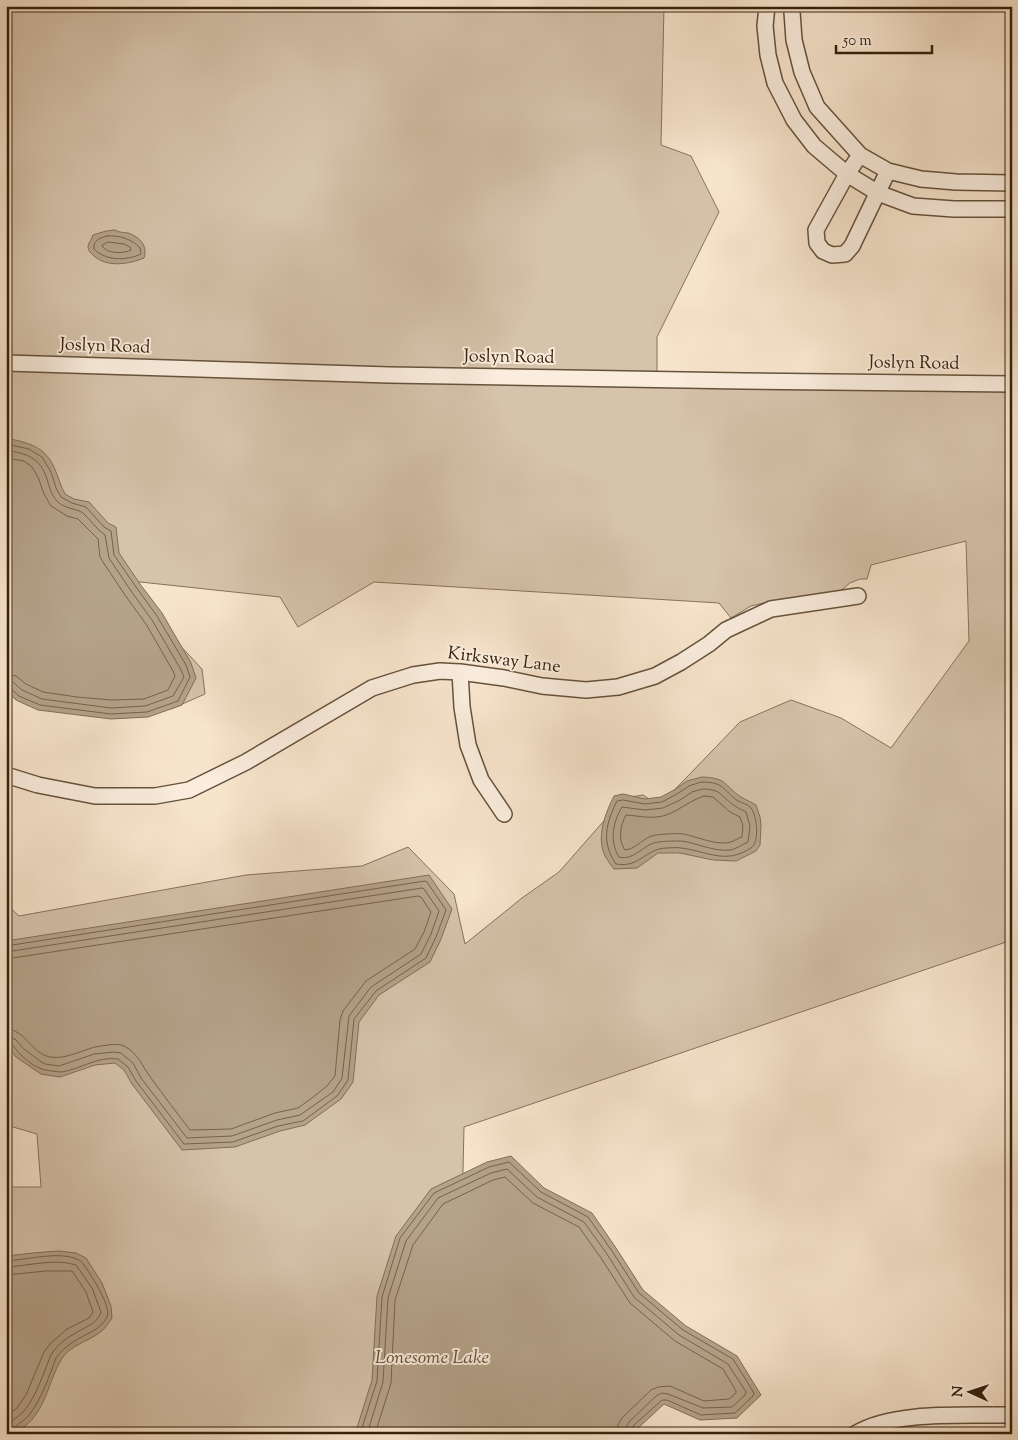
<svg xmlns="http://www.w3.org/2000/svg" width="1018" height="1440" viewBox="0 0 1018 1440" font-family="'Sorts Mill Goudy',serif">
	<rect width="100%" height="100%" fill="#f7e4cc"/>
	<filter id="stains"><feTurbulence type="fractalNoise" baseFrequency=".004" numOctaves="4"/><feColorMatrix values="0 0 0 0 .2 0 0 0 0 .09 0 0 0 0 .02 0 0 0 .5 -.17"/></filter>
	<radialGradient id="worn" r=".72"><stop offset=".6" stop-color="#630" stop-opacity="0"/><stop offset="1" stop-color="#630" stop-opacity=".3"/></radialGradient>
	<path fill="#d6c3ab" stroke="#86725b" d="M6,6H664L661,145L691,156L719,212L657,337V386L1012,391V940L464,1127L462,1215L577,1434H6V1187H41L37,1134L6,1125V904L19,916L246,875L362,866L408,847L454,894L465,944L522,898L559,872L624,798L643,795L659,806L740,722L791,700L841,718L891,748L969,641L966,541L871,565L867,579H860L850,583L838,593L821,599L793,598L772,601L751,606L731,618L719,603L374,582L298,627L280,597L131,581L146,609L202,669L205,694L171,709L6,688Z"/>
	<path fill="#b5a28a" stroke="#826e57" d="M115,230C120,233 123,232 128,233C140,237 148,246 144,258C129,264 108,268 94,256C91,253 88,251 88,246C89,242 92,239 93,235L106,231Z
		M6,438C30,443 47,447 56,472C59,479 61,487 65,494L74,499L89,502L108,523L116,527L119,553L140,584L162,613L191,663L196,678L182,705L148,717L111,719L38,710L16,700L6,691Z
		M702,777C728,778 723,785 741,797C746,800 751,802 756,805L760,817L761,825L760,845L756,851L736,861L713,860L680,853H658L637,868L614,869C611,865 608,861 605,856C596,837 605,814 614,796L623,794L645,799L661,797L674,790L687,781Z
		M429,875L452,909L441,939L430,962L379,995L359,1022L353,1082L341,1099L305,1125L280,1131L235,1147L182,1150L132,1084L124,1070L115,1063L95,1065L60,1077L41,1074L16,1057L6,1045V941Z
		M511,1156L544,1188L592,1213L616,1248L643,1290L686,1326L737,1356L761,1395L737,1418L700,1420L664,1404L636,1430V1434H355L372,1380L377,1296L396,1236L431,1189L487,1162Z
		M59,1251L76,1253L86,1258L102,1283L111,1306L112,1318C108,1324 105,1329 99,1333C87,1342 70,1345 61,1360C48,1382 46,1410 24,1427C17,1431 14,1434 6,1434V1256L33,1253Z"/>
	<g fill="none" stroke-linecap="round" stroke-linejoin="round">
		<path stroke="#76624a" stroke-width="1" d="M107,236C119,235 132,239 140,248L141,254C126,261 106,261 94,249C93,240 100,238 107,236Z
			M108,242L124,244L130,247L131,250C123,254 107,254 102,246Z
			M6,444L29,449L42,457L51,472L56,488L61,497L72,503L86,507L104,527L111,531L114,555L136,587L157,616L186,665L190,677L178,701L147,712L111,714L40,705L19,696L11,689L6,688
			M6,450C27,454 40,457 47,479C49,486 51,494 56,500C63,509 76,508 83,513C91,520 96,529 105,535L109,558L131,591L152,620L180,668L184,677L173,696L145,706L111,708L42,699L22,690L13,682L6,681
			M6,458L24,461L32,467L38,477L44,494L51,506L67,516L78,519L98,539L100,557L103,562L125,595L146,624L173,671L175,676L168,690L144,699L111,700L77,697L43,692L26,684L16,676L6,674
			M702,782C725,782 722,790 738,801C742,803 748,804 751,808C757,816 760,842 751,848C725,865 707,851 681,848C676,847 670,848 666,848C645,849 640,868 616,864C601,842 606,823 617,801L623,800L645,804L662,802L677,794L689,786Z
			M703,789C722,789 721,797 735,806C738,808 742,810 746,812L750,826L748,842C743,844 736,849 731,850C713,852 698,843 681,841C674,841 665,841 658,842C643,844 635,861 619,857C609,841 613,822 622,807L645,810L663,808L680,800L692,792Z
			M704,796L713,797L730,812L740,817L743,826L742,837C738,838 734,841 731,842C718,846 697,837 684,834C676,833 665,834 656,835C644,836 637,849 625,850C618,841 620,825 626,815C641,816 654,820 669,814C681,809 691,800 704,796Z
			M6,946L425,881L427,882L446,910L436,937L426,958L376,991L354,1019L348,1080L337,1096L303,1121L278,1126L233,1142L184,1144L136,1081L128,1067L118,1059C97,1056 81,1069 62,1072C57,1072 51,1071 46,1070C37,1069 27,1061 20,1054C15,1050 14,1043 6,1042
			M6,952L422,888L424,889L439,911L431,934L421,954L371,987L349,1016L342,1078L333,1092L300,1115L277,1120L232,1136L187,1138L141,1078L133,1063L121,1053L114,1052L94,1054L59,1066L45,1064L40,1061L24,1049L15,1039L6,1036
			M6,959L418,896L421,897L431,912L424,932L415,949L366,981L343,1011L340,1020L335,1076L327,1086L312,1098L298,1108L275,1113L231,1129L190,1130C177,1113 164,1096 151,1078C142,1066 138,1053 124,1046C117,1043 109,1045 101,1046C84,1048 68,1060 50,1057C31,1053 25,1029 6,1029
			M6,1261C27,1260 65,1249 82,1262C89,1272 112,1306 107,1317C104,1323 98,1328 93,1331C79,1338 65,1345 56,1358C49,1377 42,1397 30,1414C25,1421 13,1425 11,1434
			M6,1267C29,1266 54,1258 76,1265L92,1288L101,1312C97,1325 84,1327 74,1334C65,1339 56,1346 51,1355C43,1374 37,1395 24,1411C19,1417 11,1420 6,1427
			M6,1275L46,1271H72L86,1292L93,1312L89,1318L67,1329L50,1344L44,1352L26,1395L17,1408L6,1416
			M360,1434L377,1381L382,1297L400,1238L434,1193L489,1167L509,1162L541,1192L588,1217L612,1251L639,1293L683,1330L733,1359L754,1393L753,1396L735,1413L701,1415L667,1400H662L633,1426L632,1434
			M367,1434L383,1382L388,1298L406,1241L438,1198L491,1173L507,1169L537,1197L584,1222L607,1254L634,1297L679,1335L728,1364L746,1392L745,1395L732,1407L703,1408L668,1394L662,1393L656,1396L629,1422L626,1427L625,1434
			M375,1434L391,1383L395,1300L413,1245L443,1204L493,1180L505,1177L533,1203L579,1227L601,1258L630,1303L675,1341L723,1369L736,1391V1393L729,1399L704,1401L670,1386L658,1387L651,1390L622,1418L618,1425V1434"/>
		<g stroke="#66523b" stroke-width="18">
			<path id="minor" d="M767,6L765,26L768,55L775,83L794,120L814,146L847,174L878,193L913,206L954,209H1012
				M793,6L792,12L794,40L802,72L817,107L860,155L888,171L921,179L956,182L1012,183
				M860,155L847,174L816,230L817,243L823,251L832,255L845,254L852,246L888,171
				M6,363L389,375L743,381L1012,384
				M460,672L462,707L468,745L481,780L504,814
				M6,775L38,785L95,796H155L189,790L246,762L372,688L413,675L440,671L460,672L504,678L542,686L586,690L618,687L655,676L681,662L709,644L726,630L771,609L858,596
				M855,1434C894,1410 966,1416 1012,1415"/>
		</g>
		<use href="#minor" stroke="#faedde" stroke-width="15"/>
	</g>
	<g text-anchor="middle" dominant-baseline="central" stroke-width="4" stroke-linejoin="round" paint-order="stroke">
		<g font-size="18" fill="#36210b" stroke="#faedde">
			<text transform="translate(105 347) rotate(2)">Joslyn Road</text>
			<text transform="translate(509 358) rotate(1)">Joslyn Road</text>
			<text transform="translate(914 364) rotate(1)">Joslyn Road</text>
			<text transform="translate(504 661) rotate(7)">Kirksway Lane</text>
		</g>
		<g font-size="19" font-style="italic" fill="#624e37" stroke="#faedde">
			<text x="432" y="1358">Lonesome Lake</text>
		</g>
	</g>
	<rect width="1018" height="1440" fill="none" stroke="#f7e4cc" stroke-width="25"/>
	<rect x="8" y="8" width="1003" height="1425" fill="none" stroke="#36210b" stroke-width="2.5"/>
	<rect x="12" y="12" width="993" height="1415" fill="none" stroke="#36210b"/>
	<g transform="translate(970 1392) rotate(273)" stroke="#faedde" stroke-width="4" paint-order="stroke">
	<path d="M0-4L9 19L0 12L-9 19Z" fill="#36210b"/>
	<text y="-8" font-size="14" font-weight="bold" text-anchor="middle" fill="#36210b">N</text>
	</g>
	<path d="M836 45v8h96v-8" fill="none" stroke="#36210b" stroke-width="2.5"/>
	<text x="843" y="45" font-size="15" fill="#36210b" stroke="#faedde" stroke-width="4" paint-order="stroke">50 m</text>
	<rect width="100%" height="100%" filter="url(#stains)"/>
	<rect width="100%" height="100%" fill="url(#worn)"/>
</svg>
